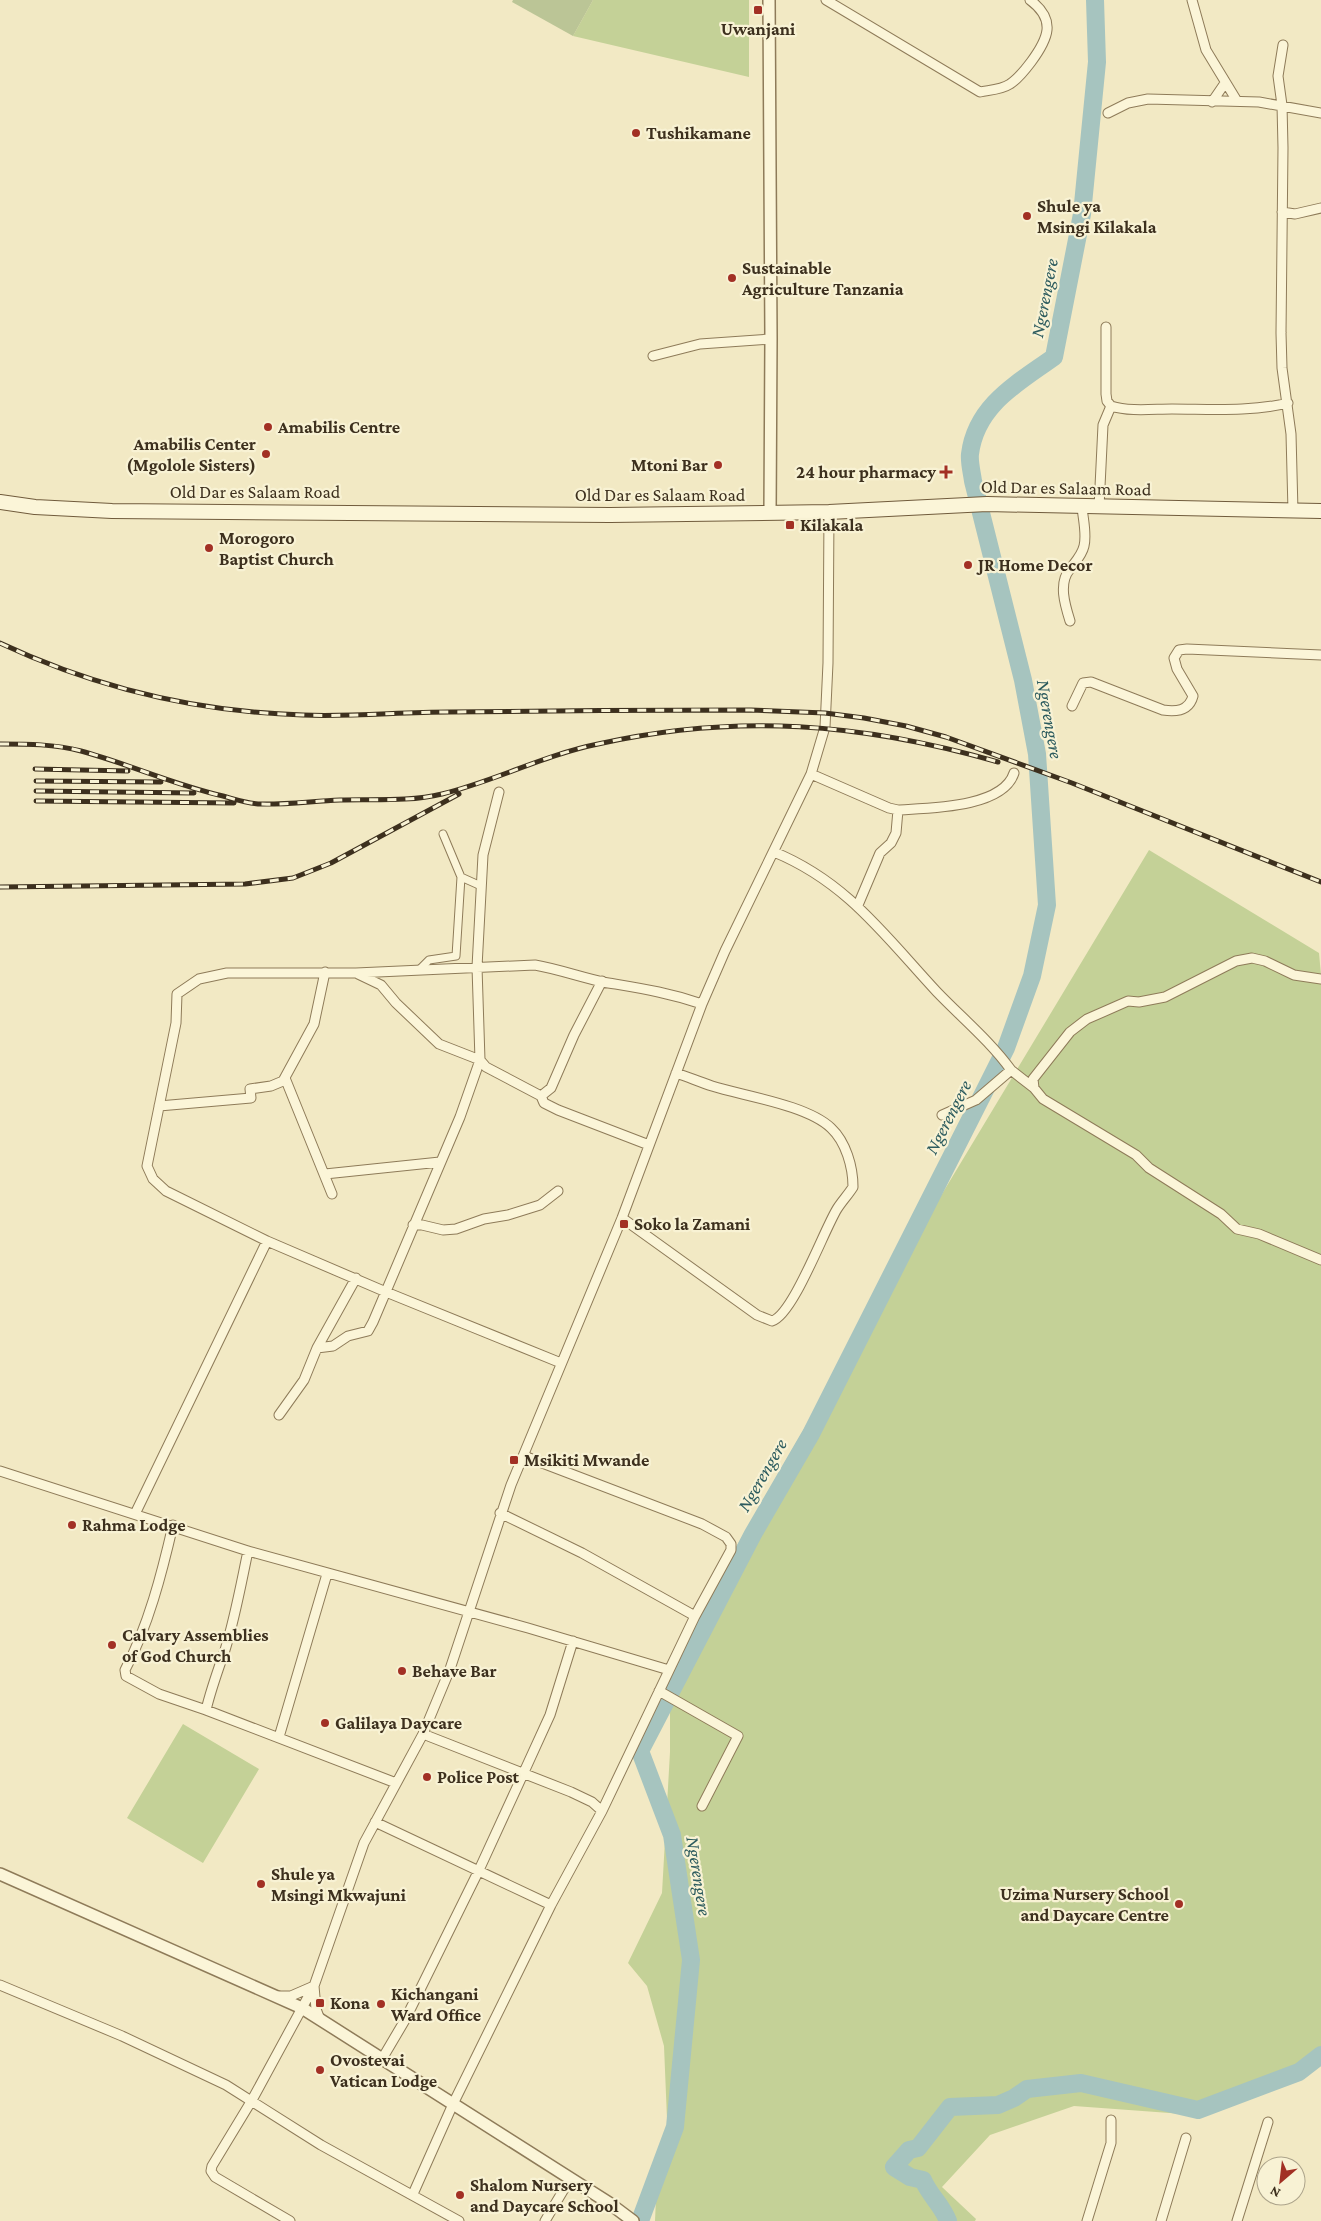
<svg xmlns="http://www.w3.org/2000/svg" width="1321" height="2221" viewBox="0 0 1321 2221" font-family="'Crimson Pro',serif">
	<rect width="100%" height="100%" fill="#f2e9c4"/>
	<path fill="#c4d197" d="M593,0H749V77L573,36Z
		M1149,850L1319,953L1321,975V2065L1197,2115L1074,2106L990,2135L942,2187L976,2219L975,2221H655L656,2198L668,2143L664,2046L647,1986L628,1963L662,1893L670,1752V1662L880,1297Z
		M183,1724L259,1769L203,1863L127,1818Z"/>
	<path fill="#bbc596" d="M513,0H593L573,36L512,2Z"/>
	<g fill="none" stroke-linecap="round" stroke-linejoin="round">
		<path stroke="#a6c4bf" stroke-width="18" d="M640,2221L675,2127L691,1960L672,1835L640,1751L753,1534L811,1434L983,1094L1006,1048L1032,976L1047,905L1037,754L1023,680L973,481C972,473 969,462 970,454C976,405 1018,383 1054,357L1082,214L1097,62L1095,0
			M948,2221C942,2205 930,2196 923,2180L910,2177L894,2167L909,2150L918,2148L950,2107L998,2105L1014,2098L1027,2089L1081,2083L1198,2110L1299,2072L1321,2055"/>
		<g stroke="#8e7b59" stroke-width="9">
			<path id="pedestrian" d="M461,877L481,886
				M420,969L429,960L456,956L461,877L443,834"/>
		</g>
		<g stroke="#8e7b59" stroke-width="11">
			<path id="minor" d="M826,0L980,92C989,90 1001,90 1010,84C1018,79 1025,70 1031,62C1048,39 1057,20 1030,0
				M1192,0L1206,50L1237,101
				M1283,45L1278,76L1282,105L1283,148L1281,333L1282,368L1291,434L1293,511
				M1212,102L1225,83
				M1108,113L1128,103L1148,99L1259,102L1321,113
				M1282,212L1295,214L1321,208
				M1106,327V394L1107,401L1111,406C1130,412 1153,409 1172,409C1210,409 1251,412 1288,403
				M653,356L700,344L771,339
				M1099,507L1103,425L1111,406
				M1070,621C1065,605 1058,583 1070,569C1076,561 1082,555 1084,546C1087,534 1083,519 1082,507
				M1072,706L1083,683L1091,682L1163,710C1176,712 1189,711 1193,696L1177,669L1174,658L1179,650L1187,649L1321,655
				M811,774L889,808L898,810C929,808 1003,808 1014,773
				M774,852C847,882 885,936 937,992C962,1018 990,1041 1011,1070L976,1100L942,1115
				M858,905L880,853L891,843L896,833L898,810
				M358,974L381,985L396,1003L439,1044L480,1060L486,1067L541,1096L544,1103L558,1110L649,1145
				M1321,979L1294,975L1265,961L1252,958L1236,961L1165,997L1139,1002L1128,1001L1087,1019L1070,1032L1033,1079L1034,1088L1043,1099L1136,1155L1149,1168L1221,1214L1237,1229L1259,1234L1321,1260
				M1011,1070L1034,1088
				M285,1078L332,1194
				M541,1096L551,1088L574,1035L602,981
				M159,1106L251,1098L250,1089L271,1086L283,1081L314,1024L325,972
				M325,1174L440,1162
				M622,1218L757,1315L772,1321C793,1315 824,1230 837,1209C842,1201 848,1195 853,1187C853,1167 846,1142 831,1128C807,1105 744,1096 712,1086C700,1082 688,1077 676,1073
				M413,1225H422L443,1230L456,1229L484,1219L508,1215L540,1205L558,1191
				M317,1348L333,1346L348,1336L368,1331L373,1322L460,1117L480,1060L477,967L483,855L499,792
				M561,1363L386,1292L267,1241L166,1191L153,1179L147,1166L176,1023L177,994L199,979L227,973H356L535,965C558,969 580,977 603,982C638,988 667,992 702,1004
				M279,1415L304,1380L317,1348L356,1278
				M0,1471L248,1551L528,1628L669,1670
				M500,1513L582,1553L695,1616
				M135,1514L267,1241
				M173,1525C162,1573 148,1627 125,1670L126,1676L159,1694L206,1710L396,1783
				M659,1691L738,1736L702,1806
				M206,1710C211,1689 218,1670 225,1650C235,1618 241,1584 248,1551
				M423,1734L571,1792L592,1802L602,1811
				M279,1737L327,1574
				M375,1822L551,1905
				M0,1985L122,2036L226,2085L321,2145L459,2221
				M314,1986L316,2009L319,2017
				M279,1996H291L314,1986
				M382,2059L405,2020L479,1870L524,1772L550,1715L573,1641
				M413,2194L453,2104L551,1905L602,1811L695,1616L731,1550V1544L726,1537L702,1524L524,1456
				M290,2221L215,2177L211,2171L212,2166L252,2100L314,1986L364,1843L423,1734L450,1669L511,1485L622,1218L702,1004L725,951L811,774L825,727L828,663L829,512
				M545,2221L570,2179
				M1087,2221L1111,2143V2120
				M1161,2221L1186,2138
				M1237,2221L1268,2122"/>
		</g>
		<g stroke="#8e7b59" stroke-width="14">
			<path id="tertiary" d="M769,0L771,339L770,513
				M0,1874L302,2008L609,2203L633,2221"/>
		</g>
		<g stroke="#705b3c" stroke-width="16">
			<path id="secondary" d="M0,502L35,507L112,511L610,515L829,512L987,504L1321,511"/>
		</g>
		<use href="#pedestrian" stroke="#fbf5d8" stroke-width="7"/>
		<use href="#minor" stroke="#fbf5d8" stroke-width="9"/>
		<use href="#tertiary" stroke="#fbf5d8" stroke-width="11"/>
		<use href="#secondary" stroke="#fbf5d8" stroke-width="14"/>
		<g stroke="#3d301e" stroke-width="5">
			<path id="rail" d="M0,643C96,688 197,712 303,715C351,717 400,712 449,712C550,711 650,710 751,710L825,713L864,718L906,726L946,737L1072,783L1321,882
				M0,744C28,744 54,744 81,751C129,764 174,785 223,796C234,799 246,803 258,804C285,805 313,801 340,800C373,799 409,802 442,794C495,781 544,755 598,744C737,713 862,723 998,762
				M35,769L128,771
				M36,781L161,782
				M36,791L194,793
				M36,801L234,803
				M0,887L245,884L293,878L331,863L459,794"/>
		</g>
		<use href="#rail" stroke="#f8f2d4" stroke-width="3" stroke-dasharray="9" stroke-linecap="butt"/>
	</g>
	<g fill="#a23024" stroke="#f8f2d4" stroke-width="2">
		<rect x="753" y="5" width="10" height="10" rx="2.5"/>
		<circle cx="636" cy="133" r="5"/>
		<circle cx="1027" cy="216" r="5"/>
		<circle cx="732" cy="278" r="5"/>
		<circle cx="268" cy="427" r="5"/>
		<circle cx="266" cy="454" r="5"/>
		<circle cx="718" cy="465" r="5"/>
		<path d="M943.5 464.5h5v5h5v5h-5v5h-5v-5h-5v-5h5z"/>
		<rect x="785" y="520" width="10" height="10" rx="2.5"/>
		<circle cx="209" cy="548" r="5"/>
		<circle cx="968" cy="565" r="5"/>
		<rect x="619" y="1219" width="10" height="10" rx="2.5"/>
		<rect x="509" y="1455" width="10" height="10" rx="2.5"/>
		<circle cx="72" cy="1525" r="5"/>
		<circle cx="112" cy="1645" r="5"/>
		<circle cx="402" cy="1671" r="5"/>
		<circle cx="325" cy="1723" r="5"/>
		<circle cx="427" cy="1777" r="5"/>
		<circle cx="261" cy="1884" r="5"/>
		<circle cx="1179" cy="1904" r="5"/>
		<rect x="315" y="1998" width="10" height="10" rx="2.5"/>
		<circle cx="381" cy="2004" r="5"/>
		<circle cx="320" cy="2070" r="5"/>
		<circle cx="460" cy="2195" r="5"/>
	</g>
	<g text-anchor="middle" dominant-baseline="central" stroke-width="4.5" stroke-linejoin="round" paint-order="stroke">
		<g font-size="18" font-weight="bold" fill="#3d301e" stroke="#f8f2d4" text-anchor="start">
			<text x="758" y="29" text-anchor="middle">Uwanjani</text>
			<text x="646" y="133">Tushikamane</text>
			<text x="1037" y="206">Shule ya<tspan x="1037" dy="21">Msingi Kilakala</tspan></text>
			<text x="742" y="268">Sustainable<tspan x="742" dy="21">Agriculture Tanzania</tspan></text>
			<text x="278" y="427">Amabilis Centre</text>
			<text x="256" y="444" text-anchor="end">Amabilis Center<tspan x="256" dy="21">(Mgolole Sisters)</tspan></text>
			<text x="708" y="465" text-anchor="end">Mtoni Bar</text>
			<text x="936" y="472" text-anchor="end">24 hour pharmacy</text>
			<text x="800" y="525">Kilakala</text>
			<text x="219" y="538">Morogoro<tspan x="219" dy="21">Baptist Church</tspan></text>
			<text x="978" y="565">JR Home Decor</text>
			<text x="634" y="1224">Soko la Zamani</text>
			<text x="524" y="1460">Msikiti Mwande</text>
			<text x="82" y="1525">Rahma Lodge</text>
			<text x="122" y="1635">Calvary Assemblies<tspan x="122" dy="21">of God Church</tspan></text>
			<text x="412" y="1671">Behave Bar</text>
			<text x="335" y="1723">Galilaya Daycare</text>
			<text x="437" y="1777">Police Post</text>
			<text x="271" y="1874">Shule ya<tspan x="271" dy="21">Msingi Mkwajuni</tspan></text>
			<text x="1169" y="1894" text-anchor="end">Uzima Nursery School<tspan x="1169" dy="21">and Daycare Centre</tspan></text>
			<text x="391" y="1994">Kichangani<tspan x="391" dy="21">Ward Office</tspan></text>
			<text x="330" y="2003">Kona</text>
			<text x="330" y="2060">Ovostevai<tspan x="330" dy="21">Vatican Lodge</tspan></text>
			<text x="470" y="2185">Shalom Nursery<tspan x="470" dy="21">and Daycare School</tspan></text>
		</g>
		<g font-size="18" fill="#3d301e" stroke="#f8f2d4">
			<text transform="translate(1066 488) rotate(1)">Old Dar es Salaam Road</text>
			<text x="255" y="492">Old Dar es Salaam Road</text>
			<text x="660" y="495">Old Dar es Salaam Road</text>
		</g>
		<g font-size="19" font-style="italic" fill="#2c5b5e" stroke="#f8f2d4">
			<text transform="translate(1044 298) rotate(-79)">Ngerengere</text>
			<text transform="translate(1050 719) rotate(80)">Ngerengere</text>
			<text transform="translate(948 1117) rotate(-63)">Ngerengere</text>
			<text transform="translate(762 1475) rotate(-60)">Ngerengere</text>
			<text transform="translate(699 1876) rotate(81)">Ngerengere</text>
		</g>
	</g>
	<g transform="translate(1281 2181) rotate(208)"><circle r="24" fill="#f8f2d4" stroke="#ada48b"/>
	<path d="M0-4L9 19L0 12L-9 19Z" fill="#a23024"/>
	<text y="-8" font-size="14" font-weight="bold" text-anchor="middle" fill="#3d301e">N</text>
	</g>
</svg>
